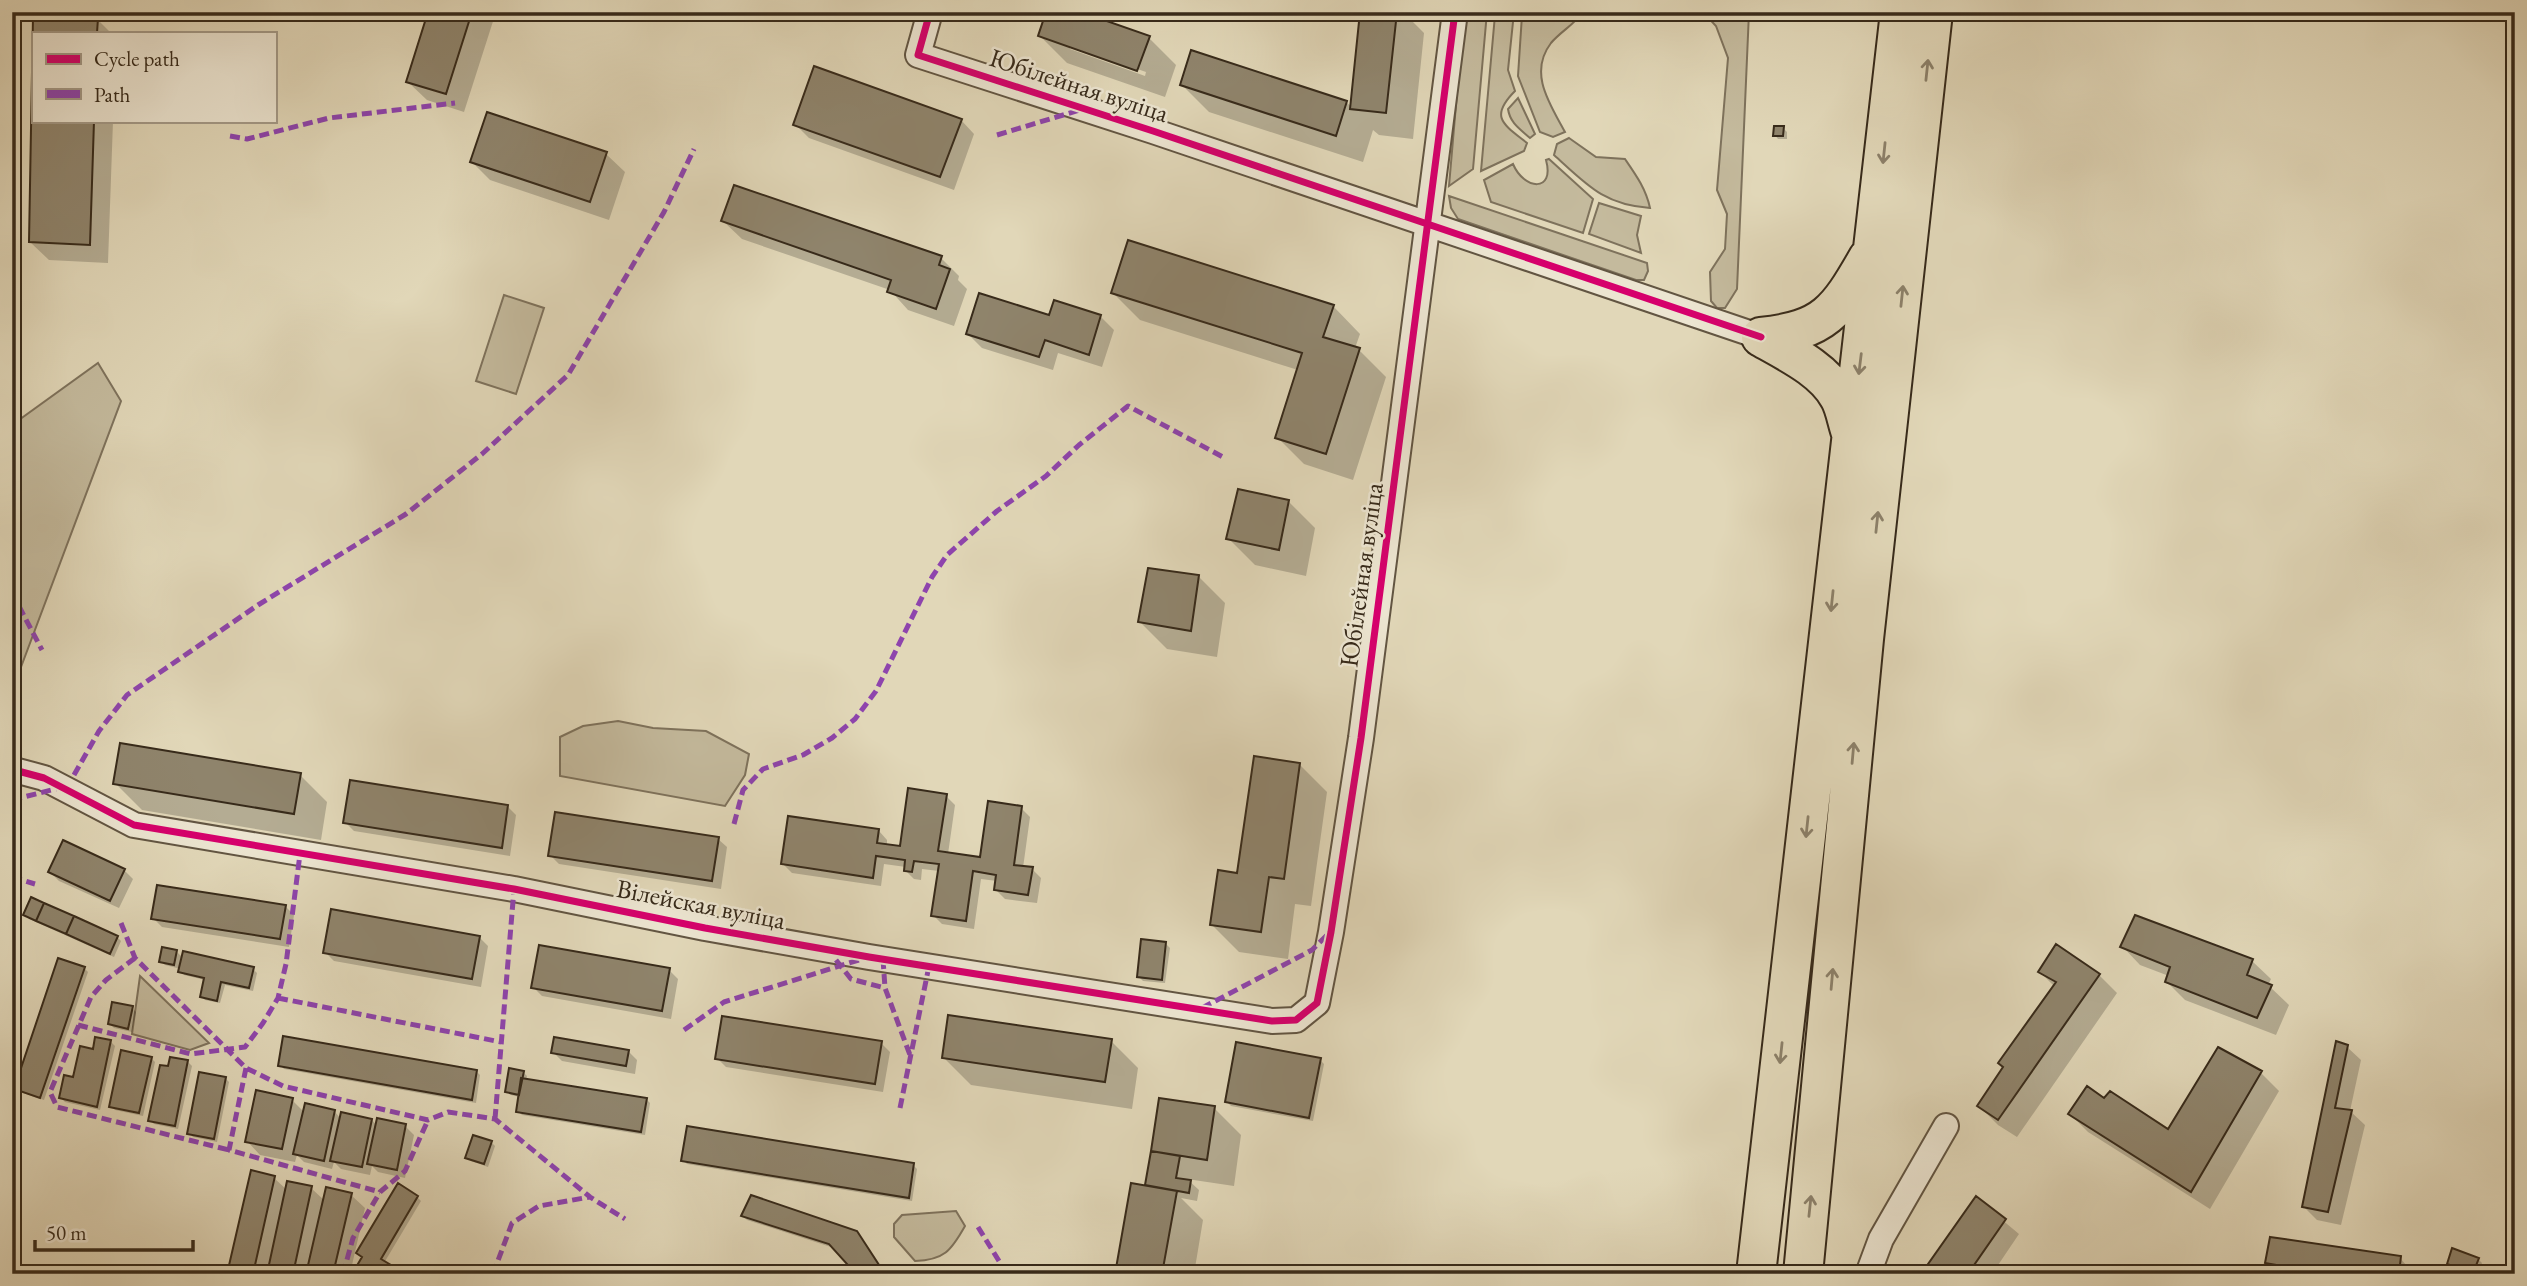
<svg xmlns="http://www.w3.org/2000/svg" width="2527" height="1286" viewBox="0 0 2527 1286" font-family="'EB Garamond',serif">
	<rect width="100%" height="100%" fill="#e1d7b8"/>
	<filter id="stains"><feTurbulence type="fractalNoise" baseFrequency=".00286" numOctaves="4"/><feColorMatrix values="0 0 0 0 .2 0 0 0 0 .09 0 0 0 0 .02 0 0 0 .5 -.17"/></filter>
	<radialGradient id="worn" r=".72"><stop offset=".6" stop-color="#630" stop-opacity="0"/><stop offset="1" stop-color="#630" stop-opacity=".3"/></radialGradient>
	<path fill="#c4ba9d" stroke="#7e725c" stroke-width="2" d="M1464,12H1487L1473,169L1449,186Z
		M1500,12H1509L1513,22L1508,70L1515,91C1489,117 1503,124 1527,143L1524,151L1481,171L1495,15Z
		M1520,12H1583C1575,24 1560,32 1551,43C1528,73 1550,104 1565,132L1553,137L1540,132L1518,76L1522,15Z
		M1703,12H1749L1737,289L1725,308H1717L1711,301L1710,272L1725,249L1727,214L1717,190L1728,58L1716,26Z
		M1518,98L1535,134L1530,138C1520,129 1510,123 1508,109Z
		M1569,138L1596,157L1625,159C1636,175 1646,189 1650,208C1604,205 1587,185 1554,155L1557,144Z
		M1549,159L1593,199L1583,233L1491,202L1484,180L1513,164C1524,190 1555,193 1546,160Z
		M1449,196L1647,263L1648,271L1644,280H1636L1458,219L1451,208Z
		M1599,203L1641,216L1637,235L1641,253L1589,234Z
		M504,295L544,308L516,394L476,381Z
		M98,363L121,401L12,691V548L21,549L17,494L12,482V425Z
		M618,721L653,728L706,731L749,754L745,775L725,806L560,776V737L583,726Z
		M140,976L209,1043L190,1050L132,1034Z
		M956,1211L965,1226C951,1251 944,1260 915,1261L894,1237V1224L902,1215Z"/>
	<path fill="#0003" fill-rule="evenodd" d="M430,12H496L464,112L427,100L408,82Z
		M858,12H884L881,21Z
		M1361,12H1403L1424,33L1413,139L1379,135L1373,130L1363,162L1209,112L1182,85L1346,102L1352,107Z
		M35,18L97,19L111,33H35Z
		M1040,36L1149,38L1176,65L1165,97L1067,63ZM1070,46L1146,72L1145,76L1070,49Z
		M33,101V121H113L108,263L49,260L30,242Z
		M961,120L974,134L954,190L809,138L795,124Z
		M1783,128L1787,132V139H1778L1775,135Z
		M606,154L625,172L609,220L490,180L472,162Z
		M723,221L941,258L959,276L958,280L967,289L954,326L908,310L890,290L742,239Z
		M1113,293L1333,306L1360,334L1355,348L1359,350L1386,377L1353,480L1304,464L1277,437L1298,370L1140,320Z
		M1100,316L1114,330L1102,367L1058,353L1053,370L982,348L968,334L1050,317Z
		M1288,501L1315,528L1306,576L1255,565L1228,538Z
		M1198,576L1225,603L1217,657L1167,649L1140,622Z
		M1300,765L1327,792L1311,906L1295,904L1288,959L1239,952L1212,925Z
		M300,775L327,802L321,840L142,810L115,783Z
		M946,796L955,805L948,854L981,859L1021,808L1030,817L1023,868L1032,869L1041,878L1037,903L1005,899L996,890L997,881L981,879L974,929L942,924L933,915L939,871L922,869L921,880L914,879L905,870L906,867L884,864L881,886L792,873L783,864L879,831L887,840V846L901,848Z
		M507,806L516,815L510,856L354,831L345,822Z
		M718,839L727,847L721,889L559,864L550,855Z
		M124,870L133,879L119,908L59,881L50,872Z
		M285,906L294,915L289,947L162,927L153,918Z
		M25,915L117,937L121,941L114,957L29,919Z
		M479,937L488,946L481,987L334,961L325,952Z
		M1166,944L1170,948L1165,983L1143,981L1139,977Z
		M2122,946L2252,961L2271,979L2268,985L2289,1005L2276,1035L2185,1000L2167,982L2169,976L2140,965Z
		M177,952L183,958L253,969L257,973L253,991L225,985L220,1003L205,1000L201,996L205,980L184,975L181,969L165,965L161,961Z
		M84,968L88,972L44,1100L20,1092L16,1088Z
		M669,970L678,979L671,1019L542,996L533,987Z
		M2040,972L2099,975L2117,993L2017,1137L1998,1125L1979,1106L2055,987Z
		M132,1008L136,1012L132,1032L114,1028L110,1024Z
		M1111,1041L1138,1068L1132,1109L971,1085L944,1058Z
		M111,1042L115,1046L100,1110L65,1102L61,1098L94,1051Z
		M881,1043L890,1052L883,1092L726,1067L717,1058Z
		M2347,1047L2361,1060L2350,1111L2365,1125L2341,1225L2317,1220L2304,1207Z
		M628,1051L637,1060L635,1074L562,1061L553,1052Z
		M151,1058L155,1062L143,1116L115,1110L111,1106Z
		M1320,1060L1324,1064L1313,1121L1231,1106L1227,1102Z
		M188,1062L192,1066L178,1129L154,1124L150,1120Z
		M280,1065L476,1071L480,1075L476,1103L284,1069Z
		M523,1072L527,1076L526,1080L646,1099L650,1103L645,1135L522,1115L518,1111L520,1097L511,1095L507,1091Z
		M2261,1073L2279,1091L2210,1209L2088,1132L2070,1114L2104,1100L2169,1131Z
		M225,1078L229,1082L217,1142L193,1137L189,1133Z
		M292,1100L304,1112H335L341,1119L372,1120L377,1126H405L414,1135L405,1178L378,1172L372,1166L370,1175L341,1169L334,1162L332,1169L304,1162L297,1155L295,1162L260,1155L247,1141Z
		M1214,1108L1241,1135L1234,1186L1187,1179L1199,1190L1197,1201L1181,1198L1203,1220L1194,1274H1117L1150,1188L1147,1185L1155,1153L1152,1151Z
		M491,1142L495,1146L488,1167L471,1161L467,1157Z
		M683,1160L913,1165L917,1169L912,1201L687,1164Z
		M274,1178L287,1190L311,1188L325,1201L351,1195L365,1208L350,1274H229Z
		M417,1197L421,1201L384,1263L354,1274Z
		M1976,1198L2019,1234L1992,1274H1924Z
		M2515,1210V1231L2512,1228Z
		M743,1216L856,1232L882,1274H858L834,1248L747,1220Z
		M2400,1258L2414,1274H2278L2267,1263Z
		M2478,1259L2482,1263L2478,1274H2470L2453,1268L2449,1264Z"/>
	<path fill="#8f846c" stroke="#372a1a" stroke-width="2" d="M428,12H472L446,94L406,82Z
		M1046,12H1081L1150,36L1137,71L1038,36Z
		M1360,12H1397L1386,113L1350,109Z
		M33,16L98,18L97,33H33V121H94L90,245L29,242Z
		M1191,50L1347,101L1336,136L1180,85Z
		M814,66L962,119L940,177L793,125Z
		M487,112L607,152L590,202L470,162Z
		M1774,126H1784L1783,136H1773Z
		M734,185L942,256L939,265L950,269L936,309L887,292L891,280L721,221Z
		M1128,240L1334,305L1323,337L1360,348L1326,454L1275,438L1302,353L1111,293Z
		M979,293L1049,315L1054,300L1101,315L1089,355L1045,340L1039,357L966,334Z
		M1238,489L1289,500L1279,550L1226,539Z
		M1148,568L1199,575L1191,631L1138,622Z
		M120,743L301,773L294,814L113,784Z
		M1254,756L1300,763L1284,879L1269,877L1261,932L1210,925L1218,870L1237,873Z
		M350,780L508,805L502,848L343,823Z
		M908,788L947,794L938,851L980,857L988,801L1022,806L1014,865L1033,867L1028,895L994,890L996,875L973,871L966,921L931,916L939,864L914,861L912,872L904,871L905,860L876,856L873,878L781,864L788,816L879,829L877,843L900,846Z
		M555,812L719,837L712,881L548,856Z
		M63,840L125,869L110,901L48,872Z
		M157,885L286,905L280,939L151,919Z
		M31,897L44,903L36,921L23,915Z
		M44,903L74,916L66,934L36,921Z
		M331,909L480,936L472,979L323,953Z
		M2135,915L2253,959L2247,975L2272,985L2257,1018L2165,982L2170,967L2120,947Z
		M74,916L118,936L110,954L66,934Z
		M1141,939L1166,942L1162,980L1137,977Z
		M2056,944L2100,974L1998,1120L1977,1106L2003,1067L1998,1063L2056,982L2038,972Z
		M539,945L670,968L662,1011L531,988Z
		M162,947L177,950L174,965L159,962Z
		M183,951L254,967L249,988L221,982L217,1001L200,997L204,978L178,972Z
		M58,958L85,967L40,1098L14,1089Z
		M112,1002L133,1006L128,1029L108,1024Z
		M948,1015L1112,1039L1105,1082L942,1058Z
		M722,1016L882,1041L875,1084L715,1059Z
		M283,1036L477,1070L472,1100L278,1066Z
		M95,1037L111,1040L97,1107L59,1098L64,1075L73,1077L80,1046L93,1049Z
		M554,1037L629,1050L626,1066L551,1053Z
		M2336,1041L2348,1045L2335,1108L2352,1110L2328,1212L2302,1207Z
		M1236,1042L1321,1058L1309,1118L1225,1102Z
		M2218,1047L2262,1071L2191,1192L2068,1114L2087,1086L2104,1098L2110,1091L2168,1129Z
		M121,1050L152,1057L139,1113L109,1107Z
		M170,1057L188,1060L175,1126L148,1121L160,1065L168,1066Z
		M509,1068L524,1071L519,1095L505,1092Z
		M199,1072L226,1077L214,1139L187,1134Z
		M521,1078L647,1098L641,1132L516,1112Z
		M256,1090L293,1098L282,1149L245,1142Z
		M1159,1098L1215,1106L1207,1160L1151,1151Z
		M305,1103L335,1110L324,1161L293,1154Z
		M341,1112L372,1119L362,1167L330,1161Z
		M377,1118L406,1124L397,1170L367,1164Z
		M687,1126L914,1163L909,1198L681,1161Z
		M473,1135L492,1141L484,1164L465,1158Z
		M1151,1151L1180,1156L1176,1178L1191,1180L1189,1193L1145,1185Z
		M251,1170L275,1176L253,1274H227Z
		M287,1181L312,1186L293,1274H267Z
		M398,1183L418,1196L381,1259L406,1274H352L362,1257L356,1253Z
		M1131,1183L1177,1191L1162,1274H1115Z
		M326,1187L352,1193L333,1274H306Z
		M751,1195L857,1231L881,1268L876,1274H856L829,1244L741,1216Z
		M1976,1196L2006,1219L1970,1271L1973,1274H1921Z
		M2270,1237L2401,1256L2399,1274H2329L2265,1263Z
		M2452,1248L2479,1258L2473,1273L2447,1264Z"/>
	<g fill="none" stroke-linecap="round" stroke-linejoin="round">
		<g stroke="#625542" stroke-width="28">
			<path id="street" d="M930,12L918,55L1153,131L1761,337
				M12,772L18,771L44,778L134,825L514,889L705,928L869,957L1272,1021L1296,1020L1317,1003L1331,932L1361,738L1455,12
				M1868,1274L1881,1239L1946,1126"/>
		</g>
		<g stroke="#372a1a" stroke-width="42">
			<path id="highway" d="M1761,337C1825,330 1837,312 1868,258
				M1761,337C1787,352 1824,369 1839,397C1845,407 1847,422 1851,433
				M1756,1274L1900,12
				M1803,1274L1864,639L1933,12"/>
		</g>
		<use href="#street" stroke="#ece5d1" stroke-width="24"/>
		<use href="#highway" stroke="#e1d7b8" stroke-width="38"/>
		<path stroke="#8e44ad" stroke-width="5" stroke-dasharray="10 5" stroke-linecap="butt" d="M997,135L1083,109
			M230,136L247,139L329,118L455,103
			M12,593L42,650
			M74,775L99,731L127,695L258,605L406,514L482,454L568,375L664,212L694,149
			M12,800L63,787
			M734,824L743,790L763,769L803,755L832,738L855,719L876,691L932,577L947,555L997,511L1046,476L1079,445L1128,406L1223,457
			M12,877L35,884
			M121,923L135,958L246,1068L283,1086L428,1120L448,1112L495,1119L590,1197L625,1219
			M135,958L106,980L91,997L50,1092L57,1107L229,1150
			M883,959L885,988L910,1055
			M836,960L851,979L885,988
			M278,998L501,1042
			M1202,1008L1312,950L1328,934
			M78,1025L191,1054L245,1047L263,1023L278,998L286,964L300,854
			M684,1030L724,1002L862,959
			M246,1068L229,1150L380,1192
			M900,1108L929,966
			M495,1119L514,889
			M978,1227L1007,1274
			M343,1274L353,1238L380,1192L405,1171L428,1120
			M421,1274L431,1266L454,1274
			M464,1274L492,1271
			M493,1274L512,1223L539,1206L590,1197"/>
		<g stroke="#ece5d1" stroke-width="11">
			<path id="cycleway" d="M930,12L918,55L1153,131L1761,337
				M12,772L18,771L44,778L134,825L514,889L705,928L869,957L1272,1021L1296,1020L1317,1003L1331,932L1361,738L1455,12"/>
		</g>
		<use href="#cycleway" stroke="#d6006c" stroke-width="7"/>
	</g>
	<defs><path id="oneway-shaft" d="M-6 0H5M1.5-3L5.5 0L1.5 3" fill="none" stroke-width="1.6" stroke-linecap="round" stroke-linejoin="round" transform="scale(1.75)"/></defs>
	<g stroke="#8c8069">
		<use href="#oneway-shaft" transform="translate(1927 70) rotate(-84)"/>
		<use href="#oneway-shaft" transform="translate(1884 153) rotate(96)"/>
		<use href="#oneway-shaft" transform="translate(1902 296) rotate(-84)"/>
		<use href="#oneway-shaft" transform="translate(1860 364) rotate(97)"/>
		<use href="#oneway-shaft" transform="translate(1877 522) rotate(-84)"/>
		<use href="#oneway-shaft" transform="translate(1832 601) rotate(96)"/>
		<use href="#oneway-shaft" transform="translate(1853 753) rotate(-85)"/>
		<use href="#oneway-shaft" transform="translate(1807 827) rotate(96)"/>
		<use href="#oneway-shaft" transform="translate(1832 979) rotate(-85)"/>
		<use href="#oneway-shaft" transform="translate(1781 1053) rotate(96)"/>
		<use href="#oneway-shaft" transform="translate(1810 1206) rotate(-84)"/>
	</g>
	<g text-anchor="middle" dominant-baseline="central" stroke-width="5" stroke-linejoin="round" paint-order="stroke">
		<g font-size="26" fill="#372a1a" stroke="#ece5d1">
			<text transform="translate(1079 85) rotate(18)">Юбілейная вуліца</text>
			<text transform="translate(1361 575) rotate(-82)">Юбілейная вуліца</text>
			<text transform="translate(701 904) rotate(11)">Вілейская вуліца</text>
		</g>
	</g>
	<rect width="2527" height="1286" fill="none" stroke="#e1d7b8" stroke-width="42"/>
	<rect x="14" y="14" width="2499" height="1258" fill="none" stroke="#372a1a" stroke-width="3.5"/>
	<rect x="21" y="21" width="2485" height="1244" fill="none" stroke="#372a1a" stroke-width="2"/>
	<rect x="32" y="32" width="245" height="91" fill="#ece5d1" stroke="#a49a88" stroke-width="2"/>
	<rect x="46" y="54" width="35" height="10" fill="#d6006c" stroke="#a49a88" stroke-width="2"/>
	<text x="94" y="66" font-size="21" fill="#372a1a">Cycle path</text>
	<rect x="46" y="89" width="35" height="10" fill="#8e44ad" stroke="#a49a88" stroke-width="2"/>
	<text x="94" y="102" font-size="21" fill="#372a1a">Path</text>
	<path d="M35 1240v10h158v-10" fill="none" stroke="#372a1a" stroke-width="3.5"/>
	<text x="46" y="1240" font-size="21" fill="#372a1a" stroke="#ece5d1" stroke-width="5" paint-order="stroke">50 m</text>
	<rect width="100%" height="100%" filter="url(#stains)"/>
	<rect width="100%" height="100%" fill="url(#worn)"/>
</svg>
